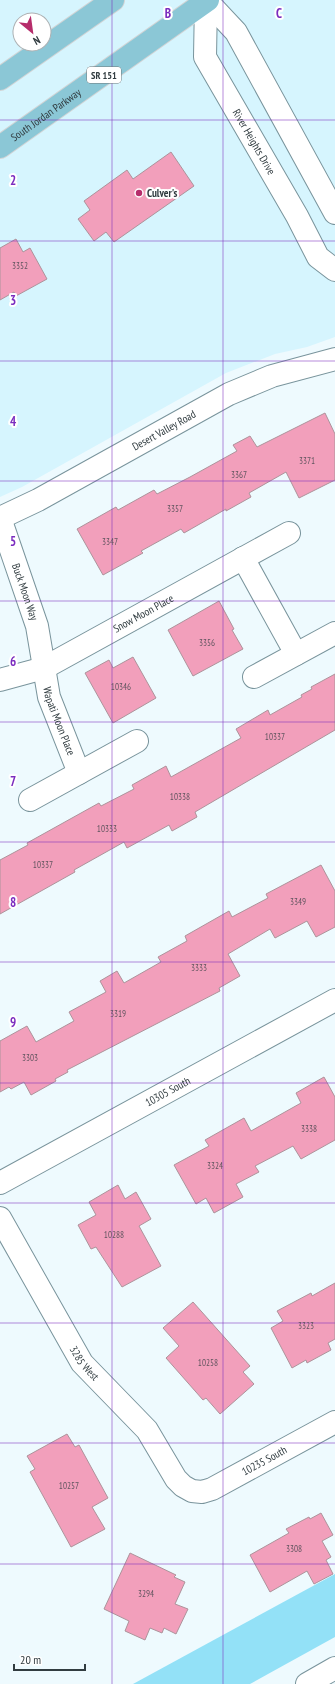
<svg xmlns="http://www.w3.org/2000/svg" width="335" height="1684" viewBox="0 0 335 1684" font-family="'PT Sans Narrow',sans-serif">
	<rect width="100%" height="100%" fill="#eefafe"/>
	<path fill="#d6f5fe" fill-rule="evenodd" d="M0,0H335V337L307,347L275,354L226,373L22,487L0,497ZM20,20H44V44H20Z"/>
	<path fill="#93e1f7" d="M335,1574V1637L250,1684H133Z"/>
	<path fill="#f29fbb" stroke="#ad939b" d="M171,152L194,186L114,242L106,232L94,241L78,219L90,210L84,201L127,170L133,179Z
		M16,239L23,252L30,248L47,279L16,296L14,292L0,300V248Z
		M325,413L335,434V480L299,498L286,472L249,493L251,497L226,511V509L184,533L181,529L141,551L143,553L103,575L77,529L116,507L118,510L154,490L157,494L190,477L237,451L233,445L250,436L257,447Z
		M219,601L234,629L232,630L243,649L193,676L168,630Z
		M133,657L156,698L113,723L85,673L109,660L113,668Z
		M335,674V730L195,812L197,817L172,831L169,825L127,848L124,842L74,870L75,872L0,914V860L28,845L27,843L99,803L101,806L134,789L132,785L166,766L171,777L241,738L236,729L268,710L270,715L302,697L301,695L312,689L311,687Z
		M321,865L335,891V927L316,937L307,921L275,938L270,929L228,954L240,976L219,988L220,991L67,1070L68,1072L55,1079L56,1081L31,1095L24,1082L11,1089L9,1087L0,1092V1041L27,1026L36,1042L74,1021L69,1012L106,992L100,981L117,971L124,983L161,962L158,957L187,941L185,936L229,911L232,917L268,898L266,894Z
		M324,1077L335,1097V1140L301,1159L293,1146L255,1166L259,1172L236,1184L243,1197L214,1213L206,1198L196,1204L174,1165L209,1146L205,1140L244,1118L251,1131L301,1103L296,1093Z
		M118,1185L125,1199L136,1192L151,1219L139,1226L161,1266L122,1287L96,1247L91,1249L78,1225L96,1215L89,1202Z
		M335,1283V1339L328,1343L331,1350L307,1363L306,1360L292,1368L271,1328L283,1321L277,1311L311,1293L312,1296Z
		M193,1302L250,1366L243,1372L254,1384L220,1414L206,1398L203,1400L166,1358L179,1346L163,1328Z
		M67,1434L75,1447L79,1445L108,1498L92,1507L105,1529L71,1547L30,1472L35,1469L27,1456Z
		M321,1513L333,1535L322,1541L331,1557L326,1560L333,1574L314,1584L307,1571L270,1592L250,1555L289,1533L286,1529L309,1517L310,1519Z
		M130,1553L176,1575L174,1577L185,1582L175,1604L188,1609L176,1634L164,1628L162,1633L150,1628L145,1640L125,1631L129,1621L104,1609Z"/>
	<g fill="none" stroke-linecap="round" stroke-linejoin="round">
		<g stroke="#79949c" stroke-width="24">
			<g id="minor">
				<path d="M206,0L236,32L335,213"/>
				<path id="s1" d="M206,1L205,57L297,216L318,257L335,270"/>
				<path id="s2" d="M0,518L38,500L229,394L272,376L335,359"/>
				<path id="s3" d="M0,518L37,626L49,697L79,773"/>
				<path d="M243,558L296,654"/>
				<path d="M254,677L335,633"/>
				<path id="s4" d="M0,680L44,668L289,533"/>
				<path d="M30,800L137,741"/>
				<path id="s5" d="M0,1183L335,1000"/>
				<path id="s6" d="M0,1218L82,1363L147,1430L176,1479L183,1486L192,1491L202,1492L212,1489L335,1422"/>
				<path d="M307,1684L335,1668"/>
			</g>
		</g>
		<g stroke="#d2d4d5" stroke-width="24">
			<g id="major">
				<path d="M0,79L113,0"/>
				<path id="s7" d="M0,147L208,0"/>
			</g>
		</g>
		<use href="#minor" stroke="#fff" stroke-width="22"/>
		<use href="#major" stroke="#8bc7d6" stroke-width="22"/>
	</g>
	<path fill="none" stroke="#7b2cbf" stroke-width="1" stroke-opacity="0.55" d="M112,0V1684M223,0V1684M0,120H335M0,241H335M0,361H335M0,481H335M0,601H335M0,722H335M0,842H335M0,962H335M0,1083H335M0,1203H335M0,1323H335M0,1443H335M0,1564H335"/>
	<circle fill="#b62d6b" stroke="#fff" stroke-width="1.5" cx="139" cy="193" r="4"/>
	<g text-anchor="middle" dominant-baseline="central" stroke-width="4" stroke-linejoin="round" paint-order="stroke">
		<g font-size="9" fill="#61555f">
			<text x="20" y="265">3352</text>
			<text x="307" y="460">3371</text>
			<text x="239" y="474">3367</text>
			<text x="175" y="508">3357</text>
			<text x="110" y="541">3347</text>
			<text x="207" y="642">3356</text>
			<text x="121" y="686">10346</text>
			<text x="275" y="736">10337</text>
			<text x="180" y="796">10338</text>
			<text x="107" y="828">10333</text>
			<text x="43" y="864">10337</text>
			<text x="298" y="901">3349</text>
			<text x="199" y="967">3333</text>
			<text x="118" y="1013">3319</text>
			<text x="30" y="1057">3303</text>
			<text x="309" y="1128">3338</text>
			<text x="215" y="1165">3324</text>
			<text x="114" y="1234">10288</text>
			<text x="306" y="1325">3323</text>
			<text x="208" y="1362">10258</text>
			<text x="69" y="1485">10257</text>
			<text x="294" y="1548">3308</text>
			<text x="146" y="1593">3294</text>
		</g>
		<rect fill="#fff" stroke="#6f7679" stroke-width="1" x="87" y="67" width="34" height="16" rx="3"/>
		<g font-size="10" font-weight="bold" fill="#313c40">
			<text x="104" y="75">SR 151</text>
		</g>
		<g font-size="11" fill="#313c40" stroke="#fff">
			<text stroke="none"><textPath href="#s7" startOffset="56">South Jordan Parkway</textPath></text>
			<text stroke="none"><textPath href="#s1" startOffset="154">River Heights Drive</textPath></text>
			<text stroke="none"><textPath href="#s2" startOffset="186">Desert Valley Road</textPath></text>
			<text stroke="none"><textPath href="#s3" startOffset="78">Buck Moon Way</textPath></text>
			<text stroke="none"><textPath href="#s4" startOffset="159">Snow Moon Place</textPath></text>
			<text stroke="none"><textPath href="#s3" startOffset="212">Wapati Moon Place</textPath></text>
			<text stroke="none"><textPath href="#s5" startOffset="191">10305 South</textPath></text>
			<text stroke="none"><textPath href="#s6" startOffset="168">3285 West</textPath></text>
			<text stroke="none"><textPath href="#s6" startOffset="417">10235 South</textPath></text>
		</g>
		<g font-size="11" font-weight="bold" fill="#313c40" stroke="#fff" text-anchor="start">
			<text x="147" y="193">Culver's</text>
		</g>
	</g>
	<g font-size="13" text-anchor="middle" font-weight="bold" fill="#7b2cbf" stroke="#fff" stroke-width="4" stroke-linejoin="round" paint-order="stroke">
		<text x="168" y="18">B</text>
		<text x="279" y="18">C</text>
		<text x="13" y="185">2</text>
		<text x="13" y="305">3</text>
		<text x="13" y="426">4</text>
		<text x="13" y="546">5</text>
		<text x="13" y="666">6</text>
		<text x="13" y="786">7</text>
		<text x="13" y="907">8</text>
		<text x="13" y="1027">9</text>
	</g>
	<g transform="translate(32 32) rotate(151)"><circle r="19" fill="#ffffff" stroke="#adb1b3"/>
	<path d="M0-3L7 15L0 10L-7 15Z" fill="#b62d6b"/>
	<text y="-6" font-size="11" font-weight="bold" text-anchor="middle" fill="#313c40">N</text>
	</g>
	<path d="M14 1664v6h71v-6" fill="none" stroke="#313c40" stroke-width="2"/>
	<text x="20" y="1664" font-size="12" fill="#313c40" stroke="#ffffff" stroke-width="3" paint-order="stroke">20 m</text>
</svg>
